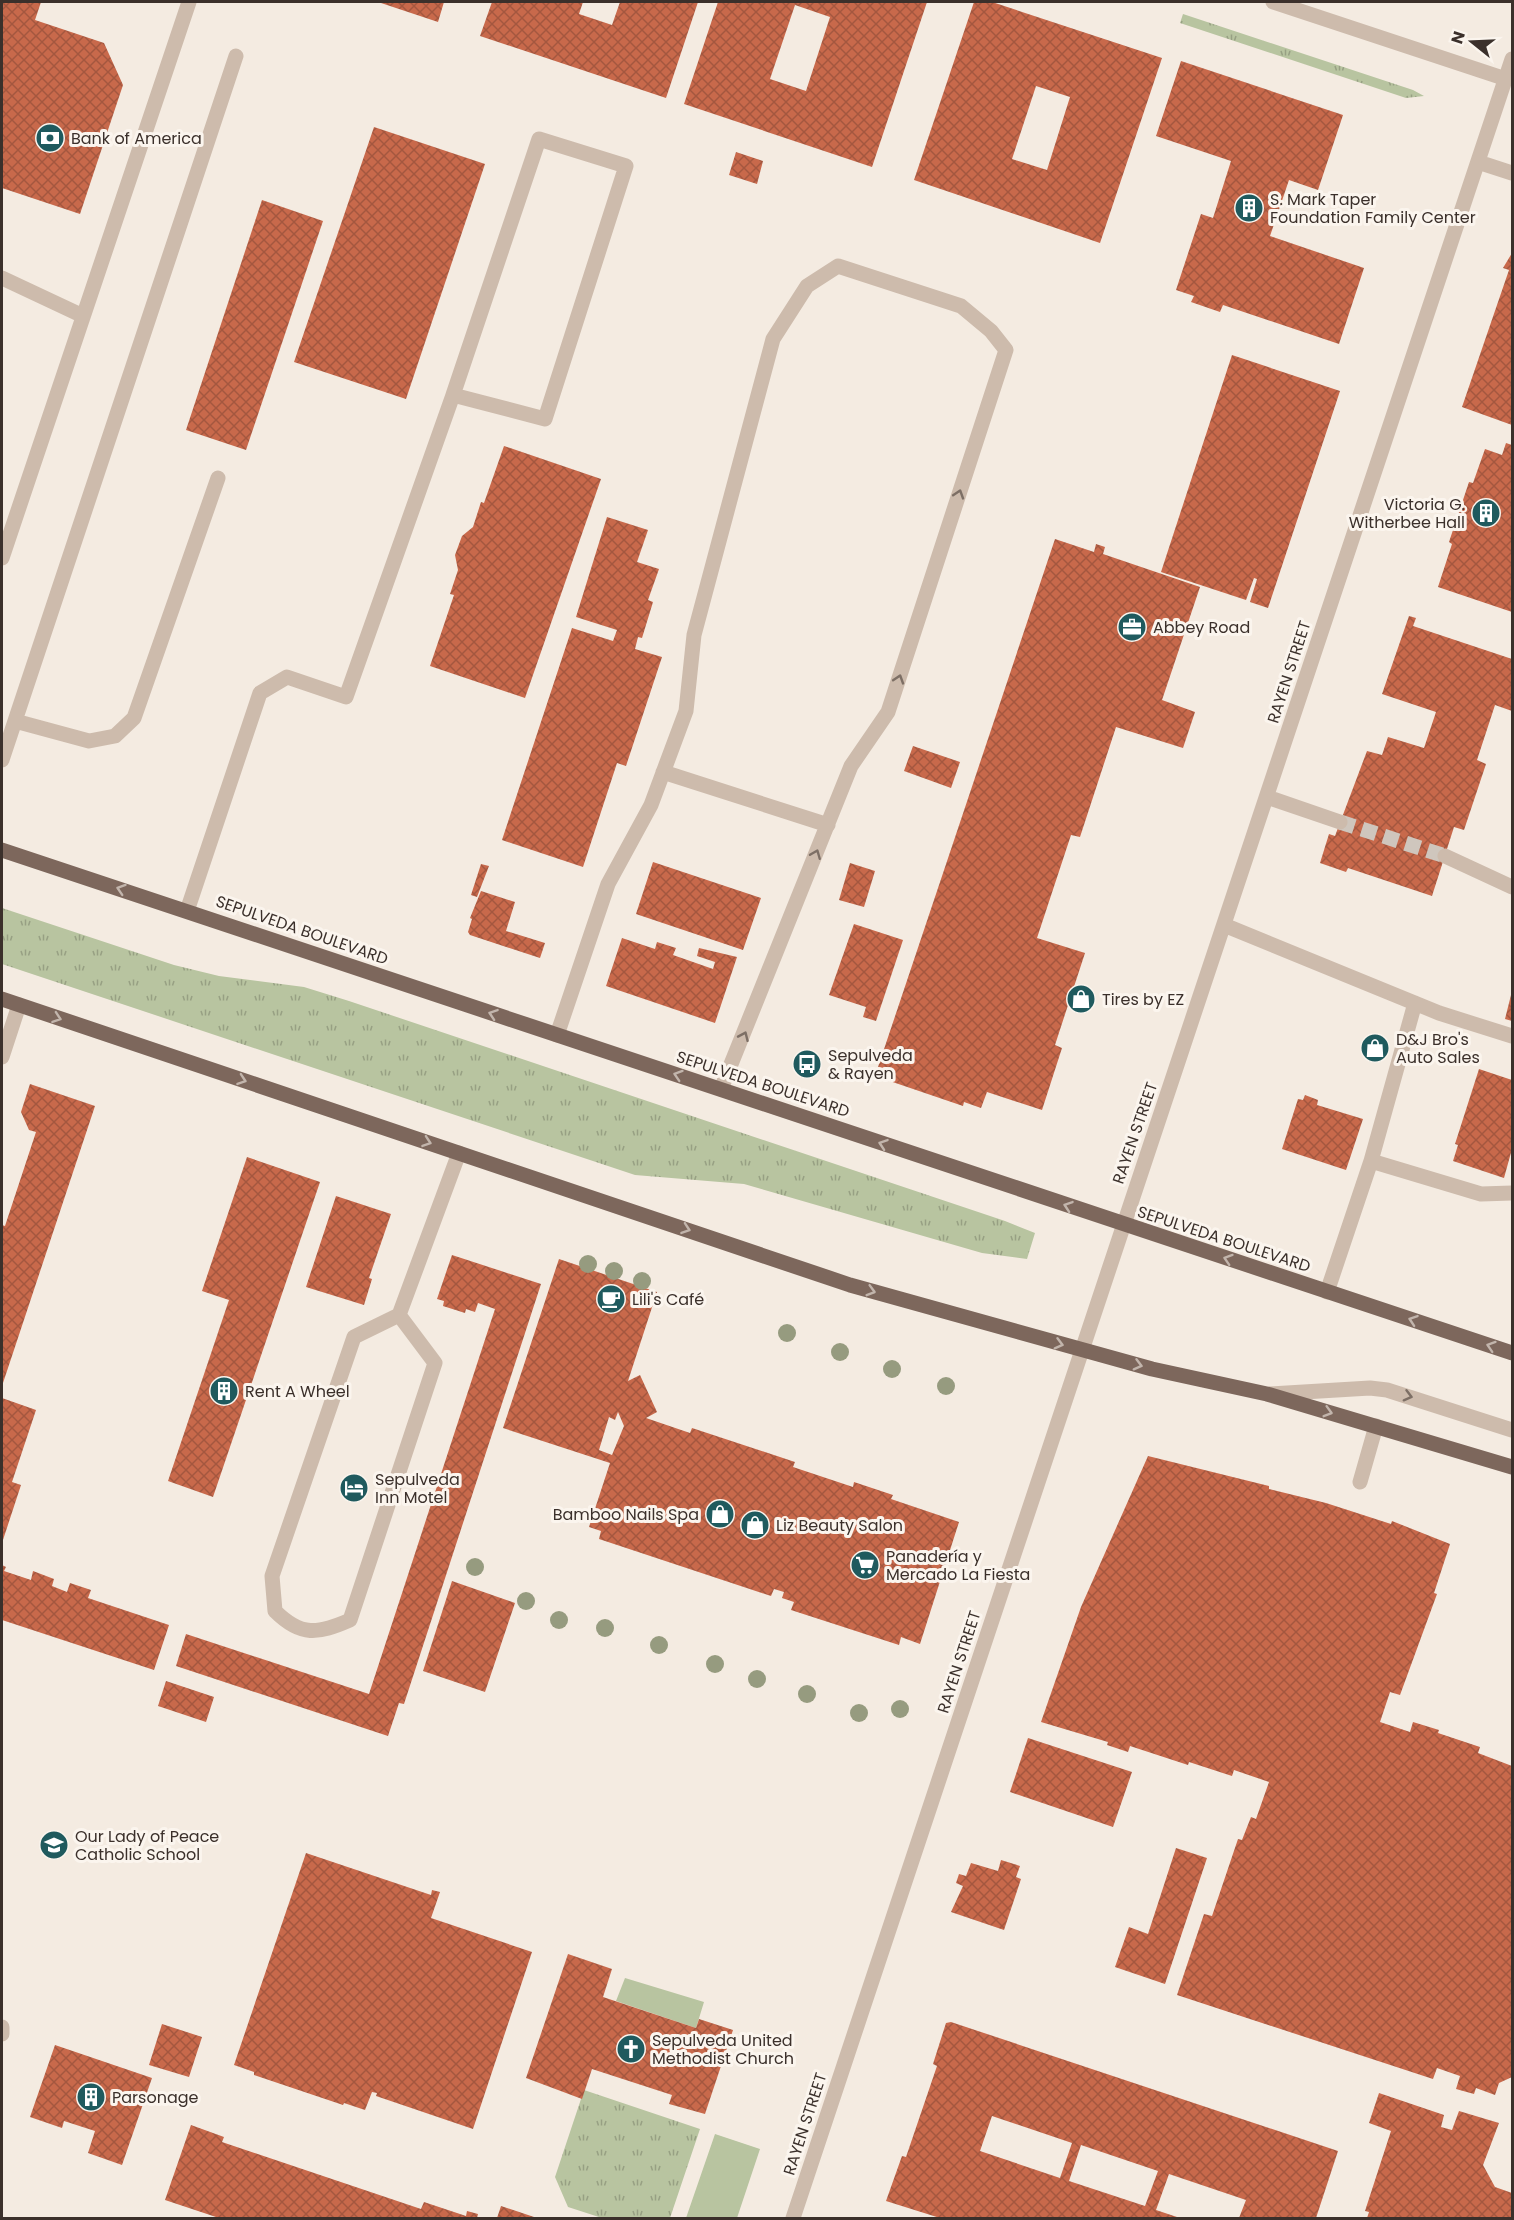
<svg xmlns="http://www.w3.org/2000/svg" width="1514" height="2220" viewBox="0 0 1514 2220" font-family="Poppins,sans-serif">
	<defs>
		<pattern id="grass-tufts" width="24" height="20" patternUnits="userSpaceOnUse" patternTransform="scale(1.5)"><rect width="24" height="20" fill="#b8c4a0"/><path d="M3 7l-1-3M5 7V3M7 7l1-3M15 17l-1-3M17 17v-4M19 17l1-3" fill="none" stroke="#97a083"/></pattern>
		<pattern id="building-cross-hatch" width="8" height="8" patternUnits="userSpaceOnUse" patternTransform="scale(1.5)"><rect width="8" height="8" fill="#c8694b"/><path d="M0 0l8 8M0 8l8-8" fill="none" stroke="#a4573f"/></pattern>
	</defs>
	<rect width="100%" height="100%" fill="#f4ebe1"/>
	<path fill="url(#grass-tufts)" d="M1183,14L1413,90L1424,96L1406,98L1180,23Z
		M2,908L174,965L219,976L304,987L349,1001L1005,1221L1035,1233L1027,1259L982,1253L744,1184L635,1175L2,964Z
		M584,2090L700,2129L670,2218H602L568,2207L555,2177Z"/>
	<path fill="#b8c4a0" d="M625,1978L704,2002L696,2028L616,2001Z
		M715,2134L760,2149L737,2218H686Z"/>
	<path fill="url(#building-cross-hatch)" fill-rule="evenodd" d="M2,2H41L35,20L104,43L123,85L80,214L2,188Z
		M378,2H444L438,22Z
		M492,2H583L579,14L612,25L620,2H698L666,98L480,36Z
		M718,2H927L872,167L684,104ZM795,5L830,17L806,91L770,79Z
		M974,2H992L1162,58L1100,243L914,180ZM1036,86L1070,97L1047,170L1012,159Z
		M1181,61L1343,115L1318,190L1289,180L1270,236L1364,268L1339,344L1223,305L1220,312L1191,302L1194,296L1176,290L1201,214L1213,218L1231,161L1156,136Z
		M374,127L485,164L406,399L294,362Z
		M736,152L763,161L757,184L729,175Z
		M262,200L323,221L246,450L186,430Z
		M1512,253V425L1462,407L1509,270L1503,268Z
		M1232,355L1340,391L1268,608L1250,602L1257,579L1254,578L1246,600L1161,572Z
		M1506,443L1512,445V612L1438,587L1452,544L1449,542L1469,482L1473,483L1485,449L1502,455Z
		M504,446L601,479L525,698L430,666L454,595L450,594L458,570L455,555L462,536L473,527L481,502L484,503Z
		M607,517L648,530L637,562L659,569L648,600L653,602L642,638L638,637L635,649L662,657L626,766L617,763L583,867L502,840L572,628L613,641L617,630L576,617Z
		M1055,539L1094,552L1096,544L1105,547L1103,554L1200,587L1162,700L1195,712L1183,748L1116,727L1080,837L1071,835L1037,938L1085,953L1055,1045L1062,1048L1042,1110L987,1092L981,1108L964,1102L963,1106L875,1076Z
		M1409,616L1416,618L1413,626L1512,659V711L1495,705L1477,760L1486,764L1464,830L1454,827L1432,896L1348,868L1346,872L1320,863L1329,834L1335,836L1367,751L1382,755L1388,737L1424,748L1436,712L1382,694Z
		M913,746L960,762L951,788L904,771Z
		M653,862L761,898L743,950L636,914Z
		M850,863L875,871L864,907L839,900Z
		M481,864L489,866L477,897L471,895Z
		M481,891L515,902L506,931L545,943L540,958L470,935L468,932L472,919L470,918Z
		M854,924L903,940L876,1021L863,1017L866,1007L829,995Z
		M622,938L655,949L657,942L676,948L673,955L713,969L715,962L697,956L699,948L737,957L715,1023L606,986Z
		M1512,991V1021L1505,1019Z
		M1479,1069L1512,1080V1149L1504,1178L1453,1161L1458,1145L1455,1144Z
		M30,1084L95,1106L2,1386V1225L5,1226L36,1132L29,1130L21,1112Z
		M1305,1095L1318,1100L1317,1105L1363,1119L1346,1170L1282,1149L1298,1099L1303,1100Z
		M247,1157L320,1182L213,1497L168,1481L229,1300L202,1291Z
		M336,1196L391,1214L369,1278L372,1279L364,1305L306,1287Z
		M452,1255L541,1284L404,1704L399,1703L388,1736L176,1666L186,1634L369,1694L495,1309L478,1303L475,1312L466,1309L465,1313L443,1306L444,1301L437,1299Z
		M559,1259L657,1292L628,1381L640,1375L657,1412L646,1418L690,1433L692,1428L795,1462L793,1467L853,1487L854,1482L893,1495L891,1499L959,1522L920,1644L901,1637L899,1645L791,1610L794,1602L782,1598L784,1592L774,1589L771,1596L599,1539L601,1531L589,1527L610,1463L503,1428ZM618,1412L624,1426L612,1455L599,1450L609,1417L615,1420Z
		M2,1398L36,1410L12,1482L21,1485L2,1543Z
		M1148,1456L1269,1486V1489L1326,1503L1391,1524L1392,1521L1450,1544L1434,1593L1437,1594L1400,1695L1390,1692L1380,1722L1410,1732L1413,1722L1439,1730L1438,1733L1480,1747L1478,1753L1512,1766V2077L1499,2083L1495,2095L1476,2088L1474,2094L1456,2089L1460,2076L1437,2068L1433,2079L1177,1995L1204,1914L1212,1916L1238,1839L1242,1840L1251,1817L1256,1819L1269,1782L1234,1770L1232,1776L1189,1762L1188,1765L1130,1746L1128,1752L1107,1745L1108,1742L1041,1722L1081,1607Z
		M2,1565L6,1567L4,1571L31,1580L33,1571L54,1579L52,1586L67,1592L70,1583L91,1590L88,1598L169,1625L154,1670L2,1620Z
		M452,1581L515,1603L485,1692L423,1671Z
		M166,1681L214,1697L206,1722L158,1706Z
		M1028,1738L1132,1772L1113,1827L1010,1792Z
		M1176,1848L1207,1858L1165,1984L1115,1967L1129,1927L1148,1934Z
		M306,1853L431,1895L432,1890L440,1892L431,1918L532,1952L473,2129L376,2096L377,2093L372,2092L365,2110L344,2103L343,2105L254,2075V2072L234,2065Z
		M1001,1860L1020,1866L1016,1877L1021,1879L1004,1930L951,1912L963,1886L956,1883L959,1874L966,1876L971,1863L998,1871Z
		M568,1954L612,1969L603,1997L696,2028L699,2019L733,2030L705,2114L669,2104L672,2095L592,2069L582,2099L526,2078Z
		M951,2022L1338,2151L1316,2218H1239L1246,2200L1169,2174L1156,2210L1180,2218H940L886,2201L902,2156L906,2157L937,2066L933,2064L946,2023ZM992,2116L1072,2143L1060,2178L980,2151ZM1081,2145L1158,2171L1145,2206L1069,2181Z
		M162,2024L202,2037L189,2077L149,2065Z
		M55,2045L152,2078L122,2165L88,2153L95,2131L64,2121L62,2128L30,2117Z
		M1379,2093L1444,2115L1441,2127L1452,2130L1459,2111L1499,2123L1483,2165L1495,2187L1512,2193V2218H1367L1369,2212L1365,2211L1391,2131L1369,2123Z
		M191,2125L224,2137L222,2142L421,2209L424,2202L466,2216L467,2211L478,2214L477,2218H219L165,2200Z
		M501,2206L537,2218H497Z"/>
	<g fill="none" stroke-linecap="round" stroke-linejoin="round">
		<path stroke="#cfc6bd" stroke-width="15" stroke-dasharray="15 8" stroke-linecap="butt" d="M1340,822L1445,856"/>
		<path stroke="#cdbbac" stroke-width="15" d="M1273,2L1506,79
			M1478,162L1512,173
			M2,278L83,316
			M2,558L189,2
			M15,721L89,741L115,736L134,718L218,478
			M2,760L236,56
			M663,772L828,825
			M1267,797L1340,822
			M1445,856L1512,887
			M187,911L260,693L287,677L346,697L453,395L545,419L626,166L539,139L453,395
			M1224,925L1439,1013L1512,1036
			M557,1035L608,884L651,805L686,711L694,635L773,339L807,286L838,266L961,306L991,331L1006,350L888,712L851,766L721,1089
			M2,1057L19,1005
			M1371,1161L1415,1003
			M1327,1292L1371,1161L1481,1194L1512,1193
			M399,1315L435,1363L350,1620C318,1634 301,1637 275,1611L272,1576L354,1337L399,1315L459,1153
			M1270,1394L1370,1388L1387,1390L1512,1430
			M1360,1482L1376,1426
			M2,2027V2034
			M793,2218L1512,59"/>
		<path stroke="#7d675c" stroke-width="15" d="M2,850L1512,1353
			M2,999L850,1285L1152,1369L1267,1394L1512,1467"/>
	</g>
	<g fill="#969b7f">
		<circle cx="588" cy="1264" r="9"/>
		<circle cx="614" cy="1271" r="9"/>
		<circle cx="642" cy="1281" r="9"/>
		<circle cx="787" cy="1333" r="9"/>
		<circle cx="840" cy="1352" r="9"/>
		<circle cx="892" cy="1369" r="9"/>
		<circle cx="946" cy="1386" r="9"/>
		<circle cx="475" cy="1567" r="9"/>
		<circle cx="526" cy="1601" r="9"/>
		<circle cx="559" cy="1620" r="9"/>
		<circle cx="605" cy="1628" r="9"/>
		<circle cx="659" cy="1645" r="9"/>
		<circle cx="715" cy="1664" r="9"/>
		<circle cx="757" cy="1679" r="9"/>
		<circle cx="807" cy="1694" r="9"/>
		<circle cx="900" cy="1709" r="9"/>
		<circle cx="859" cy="1713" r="9"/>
	</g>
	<defs><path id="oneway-chevron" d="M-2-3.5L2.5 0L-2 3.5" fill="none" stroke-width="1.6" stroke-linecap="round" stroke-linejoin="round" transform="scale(1.5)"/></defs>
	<g stroke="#7d6f65">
		<use href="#oneway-chevron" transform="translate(959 494) rotate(-72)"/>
		<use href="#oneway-chevron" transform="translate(899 679) rotate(-72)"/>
		<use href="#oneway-chevron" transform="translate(816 854) rotate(-68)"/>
		<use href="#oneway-chevron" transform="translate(744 1036) rotate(-66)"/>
		<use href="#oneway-chevron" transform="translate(1408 1396) rotate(15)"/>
	</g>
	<g stroke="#c2b5ac">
		<use href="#oneway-chevron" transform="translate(121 889) rotate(-162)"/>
		<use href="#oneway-chevron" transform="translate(493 1014) rotate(-161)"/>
		<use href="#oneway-chevron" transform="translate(57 1018) rotate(19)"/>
		<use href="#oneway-chevron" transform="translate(678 1075) rotate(-162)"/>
		<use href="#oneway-chevron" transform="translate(242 1080) rotate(19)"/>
		<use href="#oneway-chevron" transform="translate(427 1142) rotate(19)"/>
		<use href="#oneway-chevron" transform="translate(883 1144) rotate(-161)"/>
		<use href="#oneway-chevron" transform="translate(1068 1206) rotate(-161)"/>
		<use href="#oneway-chevron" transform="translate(686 1229) rotate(19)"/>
		<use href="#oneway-chevron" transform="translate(1228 1259) rotate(-162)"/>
		<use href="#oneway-chevron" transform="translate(871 1291) rotate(16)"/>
		<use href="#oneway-chevron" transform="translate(1413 1320) rotate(-161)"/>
		<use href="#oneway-chevron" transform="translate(1059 1344) rotate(15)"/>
		<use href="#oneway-chevron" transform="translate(1491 1346) rotate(-162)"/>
		<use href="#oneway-chevron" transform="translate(1138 1365) rotate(15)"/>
		<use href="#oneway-chevron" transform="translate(1328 1412) rotate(16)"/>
	</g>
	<defs>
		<g id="bank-disc" transform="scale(1.5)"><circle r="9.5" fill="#1f5a5e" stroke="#fbf5ee"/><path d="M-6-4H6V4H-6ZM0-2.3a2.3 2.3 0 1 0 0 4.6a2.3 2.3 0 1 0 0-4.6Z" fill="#fff"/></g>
		<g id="building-disc" transform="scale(1.5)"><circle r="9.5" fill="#1f5a5e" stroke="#fbf5ee"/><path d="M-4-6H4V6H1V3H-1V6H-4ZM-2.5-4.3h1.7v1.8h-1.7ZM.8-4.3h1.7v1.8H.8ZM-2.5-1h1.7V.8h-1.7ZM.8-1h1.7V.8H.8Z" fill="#fff"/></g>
		<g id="office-disc" transform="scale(1.5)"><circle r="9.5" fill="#1f5a5e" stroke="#fbf5ee"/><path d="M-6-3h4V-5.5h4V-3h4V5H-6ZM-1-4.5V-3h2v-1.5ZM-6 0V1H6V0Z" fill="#fff"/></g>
		<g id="shop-disc" transform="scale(1.5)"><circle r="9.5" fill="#1f5a5e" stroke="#fbf5ee"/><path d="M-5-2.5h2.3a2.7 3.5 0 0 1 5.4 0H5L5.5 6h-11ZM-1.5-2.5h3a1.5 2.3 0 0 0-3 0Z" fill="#fff"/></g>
		<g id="bus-disc" transform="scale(1.5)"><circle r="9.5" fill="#1f5a5e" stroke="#fbf5ee"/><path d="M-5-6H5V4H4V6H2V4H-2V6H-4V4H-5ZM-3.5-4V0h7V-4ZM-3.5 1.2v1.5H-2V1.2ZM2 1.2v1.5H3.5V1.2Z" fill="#fff"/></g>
		<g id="cafe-disc" transform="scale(1.5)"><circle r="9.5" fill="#1f5a5e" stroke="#fbf5ee"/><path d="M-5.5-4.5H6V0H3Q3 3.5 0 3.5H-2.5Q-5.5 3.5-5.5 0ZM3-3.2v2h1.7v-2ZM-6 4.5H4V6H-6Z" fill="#fff"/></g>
		<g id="hotel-disc" transform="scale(1.5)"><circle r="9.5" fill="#1f5a5e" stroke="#fbf5ee"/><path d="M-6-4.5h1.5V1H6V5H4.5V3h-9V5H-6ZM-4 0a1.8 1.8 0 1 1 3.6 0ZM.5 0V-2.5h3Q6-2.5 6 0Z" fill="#fff"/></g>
		<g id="supermarket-disc" transform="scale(1.5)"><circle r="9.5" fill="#1f5a5e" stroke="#fbf5ee"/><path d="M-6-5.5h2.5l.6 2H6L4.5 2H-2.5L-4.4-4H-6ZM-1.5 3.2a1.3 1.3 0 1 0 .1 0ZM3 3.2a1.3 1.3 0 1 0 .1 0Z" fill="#fff"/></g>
		<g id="school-disc" transform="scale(1.5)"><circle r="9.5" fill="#1f5a5e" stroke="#fbf5ee"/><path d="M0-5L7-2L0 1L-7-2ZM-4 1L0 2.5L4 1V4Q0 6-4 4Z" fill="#fff"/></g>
		<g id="church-disc" transform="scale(1.5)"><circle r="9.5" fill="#1f5a5e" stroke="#fbf5ee"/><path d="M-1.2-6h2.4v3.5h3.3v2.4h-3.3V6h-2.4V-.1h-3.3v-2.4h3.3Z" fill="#fff"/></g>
	</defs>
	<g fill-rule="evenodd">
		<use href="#bank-disc" x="50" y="138"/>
		<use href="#building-disc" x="1249" y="208"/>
		<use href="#building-disc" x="1486" y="513"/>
		<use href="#office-disc" x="1132" y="627"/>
		<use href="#shop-disc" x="1081" y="999"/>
		<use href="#shop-disc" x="1375" y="1048"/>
		<use href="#bus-disc" x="807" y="1064"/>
		<use href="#cafe-disc" x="611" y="1299"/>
		<use href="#building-disc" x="224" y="1391"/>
		<use href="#hotel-disc" x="354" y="1488"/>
		<use href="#shop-disc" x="720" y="1514"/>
		<use href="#shop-disc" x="755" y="1525"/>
		<use href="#supermarket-disc" x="865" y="1565"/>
		<use href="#school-disc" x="54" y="1845"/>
		<use href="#church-disc" x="631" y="2049"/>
		<use href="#building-disc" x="91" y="2097"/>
	</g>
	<g text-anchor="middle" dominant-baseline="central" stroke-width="6" stroke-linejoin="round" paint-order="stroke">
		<g font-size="16" fill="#3b302b" stroke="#fbf5ee" text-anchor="start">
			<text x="71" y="138">Bank of America</text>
			<text x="1270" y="199">S. Mark Taper<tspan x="1270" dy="18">Foundation Family Center</tspan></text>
			<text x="1465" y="504" text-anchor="end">Victoria G.<tspan x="1465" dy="18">Witherbee Hall</tspan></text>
			<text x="1153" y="627">Abbey Road</text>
			<text x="1102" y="999">Tires by EZ</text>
			<text x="1396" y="1039">D&amp;J Bro's<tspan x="1396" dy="18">Auto Sales</tspan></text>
			<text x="828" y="1055">Sepulveda<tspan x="828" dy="18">&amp; Rayen</tspan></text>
			<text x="632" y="1299">Lili's Café</text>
			<text x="245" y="1391">Rent A Wheel</text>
			<text x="375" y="1479">Sepulveda<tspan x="375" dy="18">Inn Motel</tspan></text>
			<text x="699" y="1514" text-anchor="end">Bamboo Nails Spa</text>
			<text x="776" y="1525">Liz Beauty Salon</text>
			<text x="886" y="1556">Panadería y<tspan x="886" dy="18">Mercado La Fiesta</tspan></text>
			<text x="75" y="1836">Our Lady of Peace<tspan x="75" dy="18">Catholic School</tspan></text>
			<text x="652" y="2040">Sepulveda United<tspan x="652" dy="18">Methodist Church</tspan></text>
			<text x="112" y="2097">Parsonage</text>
		</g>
		<g font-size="16" fill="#3b302b" stroke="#fbf5ee">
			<text transform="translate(1289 672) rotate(-72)">RAYEN STREET</text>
			<text transform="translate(302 930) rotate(19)">SEPULVEDA BOULEVARD</text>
			<text transform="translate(763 1084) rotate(18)">SEPULVEDA BOULEVARD</text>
			<text transform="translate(1135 1133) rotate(-71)">RAYEN STREET</text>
			<text transform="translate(1224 1239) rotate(18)">SEPULVEDA BOULEVARD</text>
			<text transform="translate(959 1662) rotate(-72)">RAYEN STREET</text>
			<text transform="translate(805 2124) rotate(-72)">RAYEN STREET</text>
		</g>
	</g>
	<rect width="1514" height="2220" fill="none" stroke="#3b302b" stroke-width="6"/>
	<g transform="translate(1472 42) rotate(288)" stroke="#fbf5ee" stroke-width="4.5" paint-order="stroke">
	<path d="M0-4.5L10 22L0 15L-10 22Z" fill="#3b302b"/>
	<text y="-9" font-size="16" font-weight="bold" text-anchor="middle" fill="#3b302b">N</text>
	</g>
</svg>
